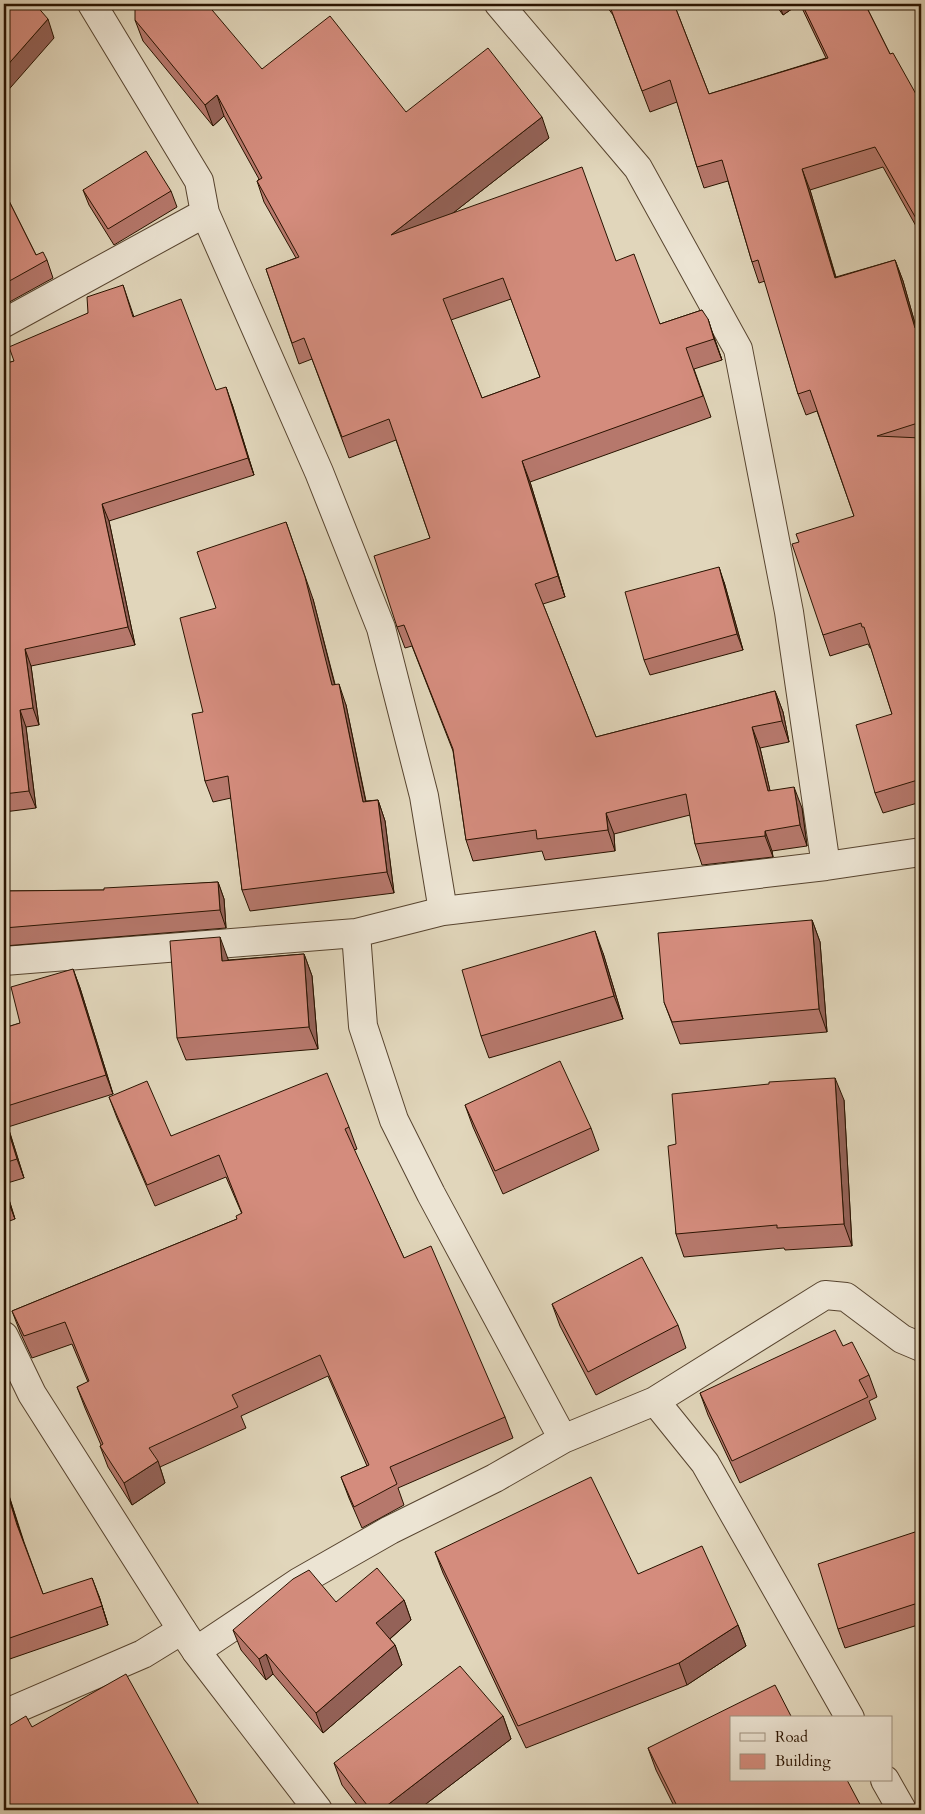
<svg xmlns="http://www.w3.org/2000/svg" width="925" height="1814" viewBox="0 0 925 1814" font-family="Cardo,serif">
	<rect width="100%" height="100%" fill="#e1d6bb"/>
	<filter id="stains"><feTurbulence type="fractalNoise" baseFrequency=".004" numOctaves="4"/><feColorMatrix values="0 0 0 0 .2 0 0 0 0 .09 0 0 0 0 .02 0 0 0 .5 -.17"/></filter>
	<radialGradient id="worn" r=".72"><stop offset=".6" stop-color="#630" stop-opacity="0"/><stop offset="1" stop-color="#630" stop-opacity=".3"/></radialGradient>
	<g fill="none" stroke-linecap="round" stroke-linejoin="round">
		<g stroke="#57442f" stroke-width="30">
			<path id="minor" d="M92,4L199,181L205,213L319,472L381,628L424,796L443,911
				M499,4L638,168L738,349L789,612L826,866
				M4,323L205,213
				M356,933L363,1026L394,1120L431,1194L563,1439
				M4,961L356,933L443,911L826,866L921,852
				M655,1401L705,1463L850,1718
				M196,1651L299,1582L390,1530L495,1478L563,1439L655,1401L825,1295L846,1297L902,1339L921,1347
				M4,1714L143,1654L182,1630
				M885,1780L902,1810"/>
		</g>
		<g stroke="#57442f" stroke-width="30">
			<path id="tertiary" d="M4,1336L32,1394L182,1630L196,1651L318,1810"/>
		</g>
		<use href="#minor" stroke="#ece4d3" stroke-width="28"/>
		<use href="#tertiary" stroke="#ece4d3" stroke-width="28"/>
	</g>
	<path fill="#b6786c" stroke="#291300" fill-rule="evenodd" d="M605,4H674L709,94L826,58L800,4H865L890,54L921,103V235L883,167L810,190L836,277L895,260L903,281L916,327L921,325V802L883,813L875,793L892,714L871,648H870L868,644L830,656L823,635L799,542L854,516L817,411L806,415L798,394L765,281L759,283L752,262L728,181L704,188L697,167L677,102L650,112L613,15Z
		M775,4H799L783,15Z
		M135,20L262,69L406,112L549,138L453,213L616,261L660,324L702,310L715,340L722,360L694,369L711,417L530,482L565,597L543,604L596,737L775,691L783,712L789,742L760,748L770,791L802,808L807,846L772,851L773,857L702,865L695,844L690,815L614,834L615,851L545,860L542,851L473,861L466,840L453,751L412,646L405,648L397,627L430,538L396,440L349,458L312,359L299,364L266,269L296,258L264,202L257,181L259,179L224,116L213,126L143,41ZM511,299L540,377L482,398L451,320Z
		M83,190L171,191L177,207L114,245L89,205Z
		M4,191L36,255L47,260L53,278L4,305Z
		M123,285L134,317L232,404L254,475L109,521L135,645L31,666L39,725L26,727L36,808L4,812V364L14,361L88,313Z
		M724,582L743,650L650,675L644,660Z
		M313,599L335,684L346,705L366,801L378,800L385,821L394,893L250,911L242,890L231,798L213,802L205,781L203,712Z
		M218,882L224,899L226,928L4,946V891L104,890Z
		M812,920L820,942L827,1032L680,1044L664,1002Z
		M603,953L623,1019L489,1058L481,1036Z
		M304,954L312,976L318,1049L186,1060L177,1038L228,959V960Z
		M73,969L80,988L113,1094L8,1127L24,1178L4,1184L15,1219L4,1223V1028L20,1023Z
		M109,1097L171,1136L349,1127L357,1149L354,1150L404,1258L505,1417L513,1438L398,1488L404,1505L362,1528L349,1498L341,1477L367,1466L328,1376L241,1416L246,1428L160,1467L165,1483L132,1505L108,1467L100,1446L101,1445L85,1408L77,1387L88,1382L72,1344L32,1358L20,1332L12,1311L237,1219L242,1214L226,1177L155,1206L117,1118Z
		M844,1100L852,1246L785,1250L784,1248L684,1257L676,1234V1144Z
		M465,1105L591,1128L599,1150L503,1194L473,1127Z
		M552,1304L678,1325L686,1348L596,1395L560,1326Z
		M843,1346L869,1375L877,1397L869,1401L876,1419L740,1483L708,1415L700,1393Z
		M4,1480L24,1542L43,1594L99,1596L108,1625L4,1661Z
		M921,1530V1624L845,1648L838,1629Z
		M435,1552L638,1574L738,1625L746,1646L687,1685L526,1748L443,1573Z
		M404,1600L411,1620L390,1639L395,1645L402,1665L323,1733L273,1674L266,1680L241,1650L233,1630L336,1602Z
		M503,1716L511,1739L418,1810H361L342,1785L334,1763Z
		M731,1718L863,1810H676L656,1770L648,1748Z
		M32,1727L199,1805L201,1810H4Z"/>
	<path fill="#946258" stroke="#291300" d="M779,4H799L783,15Z
		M48,19L54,38L4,95V69Z
		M217,95L224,116L213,126L205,105Z
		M542,117L549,138L398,256L391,235Z
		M802,169L810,190L842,299L835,278Z
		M895,260L903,281L921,345L915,328Z
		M708,319L715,340L722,360L714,339Z
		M226,387L232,404L254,475L248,458Z
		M522,461L530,482L565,597L558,576Z
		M102,504L109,521L135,645L128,627Z
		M286,522L313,599L340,706L332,685Z
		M719,567L724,582L743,650L737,634Z
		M25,649L31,666L39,725L33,708Z
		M339,684L346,705L370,823L363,802Z
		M775,691L783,712L789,742L782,721Z
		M20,710L26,727L36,808L29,791Z
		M752,727L760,748L775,812L768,791Z
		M794,787L802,808L807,846L800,825Z
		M378,800L385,821L394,893L387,872Z
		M606,813L614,834L615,851L608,830Z
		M765,831L772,851L773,857L765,836Z
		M218,882L224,899L226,928L220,910Z
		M812,920L820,942L827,1032L819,1009Z
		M595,931L603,953L623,1019L614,996Z
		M220,937L228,959L230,983L222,961Z
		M304,954L312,976L318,1049L309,1027Z
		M73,969L80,988L113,1094L106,1075Z
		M835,1078L844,1100L852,1246L844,1224Z
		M4,1116L8,1127L24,1178L17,1159Z
		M4,1183L15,1219L8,1201L4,1187Z
		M158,1461L165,1483L132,1505L124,1483Z
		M4,1480L24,1544L4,1482Z
		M92,1578L99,1596L108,1625L102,1606Z
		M404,1600L411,1620L384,1644L376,1623Z
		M738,1625L746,1646L687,1685L679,1663Z
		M395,1645L402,1665L323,1733L316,1713Z
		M266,1654L273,1674L266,1680L259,1659Z
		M503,1716L511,1739L418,1810H381Z"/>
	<path fill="#d48c7d" stroke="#291300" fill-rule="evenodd" d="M4,4H35L48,19L4,69Z
		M140,4H207L262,69L330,16L406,112L488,48L542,117L391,235L582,167L616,261L634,254L660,324L702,310L708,319L714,339L686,348L703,396L522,461L558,576L535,584L596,737L775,691L782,721L752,727L768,791L794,787L800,825L765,831V836L695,844L686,794L606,813L608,830L537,839L536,830L466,840L453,749L404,625L397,627L374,556L430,538L389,419L342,437L304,338L292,343L266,269L299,257L257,181L262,178L217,95L205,105L135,20V7ZM503,278L540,377L482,398L443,299Z
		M609,4H674L709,94L828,58L802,4H865L890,54L893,53L921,103V227L875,147L802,169L835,278L895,260L915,328L921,325V422L877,436L921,438V779L875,793L856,725L892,714L864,627H862L861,623L823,635L792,544L799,542L796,534L854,516L810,390L798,394L758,260L752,262L722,160L697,167L670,80L642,91Z
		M146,151L171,191L108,229L83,190Z
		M4,191L36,255L43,252L47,260L4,284Z
		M123,285L133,317L181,299L216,390L226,387L248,458L102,504L128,627L25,649L33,708L20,710L29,791L4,794V364L14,361L9,347L88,313L87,297Z
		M286,522L305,577L332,685L339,684L363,802L378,800L387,872L242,890L228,776L205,781L192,714L203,712L180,618L216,608L197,552Z
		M719,567L737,634L644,660L625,592Z
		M218,882L220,910L4,928V891L104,890V888Z
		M812,920L819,1009L672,1022L664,1002L658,933Z
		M595,931L614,996L481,1036L462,970Z
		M220,937L222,961L304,954L309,1027L177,1038L170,941Z
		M73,969L106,1075L4,1107V1028L20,1023L11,987Z
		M560,1061L591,1128L495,1171L465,1105Z
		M327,1073L349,1127L345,1129L404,1258L431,1246L505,1417L390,1467L397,1484L354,1507L341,1477L369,1465L320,1355L232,1395L238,1407L149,1448L158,1461L124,1483L100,1446L103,1444L77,1387L89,1381L65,1322L24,1336L12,1311L237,1219L236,1216L242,1213L219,1155L147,1185L109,1097L147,1081L171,1136Z
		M835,1078L844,1224L777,1228V1225L676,1234L668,1146L676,1144L672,1094L769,1084V1082Z
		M4,1117L17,1159L4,1163Z
		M4,1187L8,1201L4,1202Z
		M642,1257L678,1325L588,1372L552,1304Z
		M835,1330L843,1346L852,1342L869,1375L859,1380L868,1397L732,1461L700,1393Z
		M591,1477L638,1574L702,1546L738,1625L679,1663L518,1726L435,1552Z
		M4,1482L17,1525L43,1594L92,1578L102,1606L4,1640Z
		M921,1530V1602L838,1629L818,1564Z
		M377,1568L404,1600L376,1623L395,1645L316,1713L266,1654L259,1659L233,1630L293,1579L309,1570L336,1602Z
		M460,1666L503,1716L381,1810H371L334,1763Z
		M126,1674L199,1805L190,1810H4V1729L26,1716L32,1727Z
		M775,1685L792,1718H731V1780H847L863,1810H679L648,1748Z"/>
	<rect width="925" height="1814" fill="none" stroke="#e1d6bb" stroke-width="20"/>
	<rect x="5" y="5" width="915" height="1804" fill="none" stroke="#291300" stroke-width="2.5"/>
	<rect x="10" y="10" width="905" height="1794" fill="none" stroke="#291300"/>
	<rect x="730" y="1716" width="162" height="65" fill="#ece4d3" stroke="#9e907f"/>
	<rect x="740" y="1733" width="25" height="8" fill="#ece4d3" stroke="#9e907f"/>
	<text x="775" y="1742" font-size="15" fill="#291300">Road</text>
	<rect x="740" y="1754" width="25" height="15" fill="#d48c7d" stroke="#9e907f"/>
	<text x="775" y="1766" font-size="15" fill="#291300">Building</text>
	<rect width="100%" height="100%" filter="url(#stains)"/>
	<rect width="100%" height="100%" fill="url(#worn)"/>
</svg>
